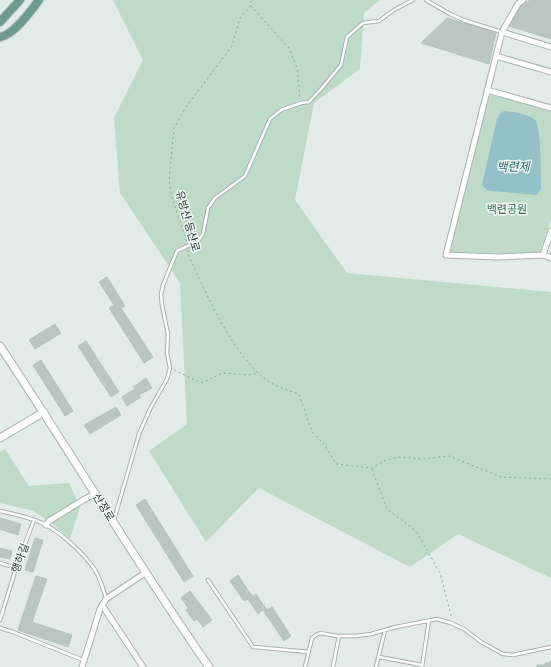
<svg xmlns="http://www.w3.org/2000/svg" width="551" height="667" viewBox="0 0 551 667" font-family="'IBM Plex Sans','Noto Sans KR',sans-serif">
	<rect width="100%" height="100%" fill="#e3ebe8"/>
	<path fill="#bfdac6" d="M113,0H380L364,13L360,69L314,103L295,200L347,273L551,292V578L458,534L410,567L259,488L206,542L149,451L187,424L180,283L120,193L114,118L143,60Z
		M490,94L551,111V219L539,255L450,252Z
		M5,449L29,486L69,483L80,507L70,539L55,526L34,511L0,503V452Z"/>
	<path fill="#92c1ca" d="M504,111C510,111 533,115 536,121C541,129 541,176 541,189L537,195L492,191L487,190L482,185L497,119L500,113Z"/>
	<path fill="#b9c6c1" stroke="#b6c4be" d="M530,0H551V39L509,26L520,7Z
		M447,18L496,33L489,64L421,43Z
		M107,277L125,306L121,308L153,357L144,363L109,308L114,305L99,282Z
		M55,324L61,333L35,349L29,340Z
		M86,341L119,392L111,397L78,346Z
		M41,360L73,411L65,416L33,365Z
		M146,378L152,388L139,395L141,397L127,406L122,397L135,389L133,387Z
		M116,407L121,415L90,434L84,425Z
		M145,499L193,576L184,582L136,505Z
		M0,518L21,524L18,535L0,529Z
		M35,538L43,540L33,572L25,570Z
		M0,548L12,551L10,559L0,557Z
		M238,575L252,596L256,594L267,610L272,607L291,636L284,641L263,610L258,614L248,599L244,601L230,581Z
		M36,576L47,579L32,622L72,635L68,647L18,630Z
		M190,591L212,620L203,627L197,619L194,621L186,610L188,608L181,598Z
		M550,661H551V667H537V665H545V663H550Z"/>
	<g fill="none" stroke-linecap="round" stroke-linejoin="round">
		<g stroke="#a6b2af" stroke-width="4.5">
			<path id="lane" d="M426,0L450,14L466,21L502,32
				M0,511C14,514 29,517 42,523C59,531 84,553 95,570C100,578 103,588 106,598
				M114,520L139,434L150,409L167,379L170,368L167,353L168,334L162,305L161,295L163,285L177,251L198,241L203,234L208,208L215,198L245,176L270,119L281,110L301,103L309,102L322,88L341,65L347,37L363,23L379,21L394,10L413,0
				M0,563L16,568
				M208,580L253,647L309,652
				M0,620L17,565L34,520
				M0,628L13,632L83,660
				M379,657L422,665
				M305,667L312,638L316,635L320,633L337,636H356L371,634L396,627L437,619L451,623L464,629L481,642L503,654L513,655L551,647
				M333,667L339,636
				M376,667L385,630
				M422,667L429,620"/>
		</g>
		<g stroke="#a6b2af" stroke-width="7">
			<path id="street" d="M523,0L518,4L502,32L446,255L498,257L543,255L551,258
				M502,32L551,47
				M496,56L551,72
				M487,90L551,108
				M543,255L551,231
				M46,525L49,521L85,499L95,494
				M102,605L143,667
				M82,667L100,609L106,599L145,573"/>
		</g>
		<g stroke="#a3b6af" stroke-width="9">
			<path id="secondary" d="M0,346C71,453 136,562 209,667
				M0,438L44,412"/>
		</g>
		<g stroke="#c2c8c6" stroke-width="10">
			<path id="primary" d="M0,22L20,0
				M0,37C14,35 31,11 39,0"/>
		</g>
		<path stroke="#87aba0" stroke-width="1" stroke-dasharray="2 3" stroke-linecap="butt" d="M251,6L289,48L297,68L300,98
			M187,241L172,198L169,180L174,128L186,107L232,46L240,18L251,5V0
			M188,250V254C205,291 236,364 273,384C281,388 290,391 299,394L312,432L325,445L336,464L372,468L386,460L399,457L422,459L449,456L501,477L551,479
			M174,370L201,383L223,373L249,375L259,373
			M372,469L387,509L416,531L440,573L452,619"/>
		<use href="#lane" stroke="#fff" stroke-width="2.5"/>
		<use href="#street" stroke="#fff" stroke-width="5"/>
		<use href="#secondary" stroke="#fff" stroke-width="7"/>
		<use href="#primary" stroke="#6d9b90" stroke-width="8"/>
	</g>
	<g text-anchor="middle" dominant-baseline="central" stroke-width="3" stroke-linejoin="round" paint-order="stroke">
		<g font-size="11" fill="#346c4a" stroke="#f3f8f6">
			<text x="507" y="209">백련공원</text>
		</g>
		<g font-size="11" fill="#253a35" stroke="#f3f8f6">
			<text transform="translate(188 221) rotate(74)">유방산 등산로</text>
			<text transform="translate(104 507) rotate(58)">산정로</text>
			<text transform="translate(20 558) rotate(-70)">행하길</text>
		</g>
		<g font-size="12" font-style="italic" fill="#26636f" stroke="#f3f8f6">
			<text x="513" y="166">백련제</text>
		</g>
	</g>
</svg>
